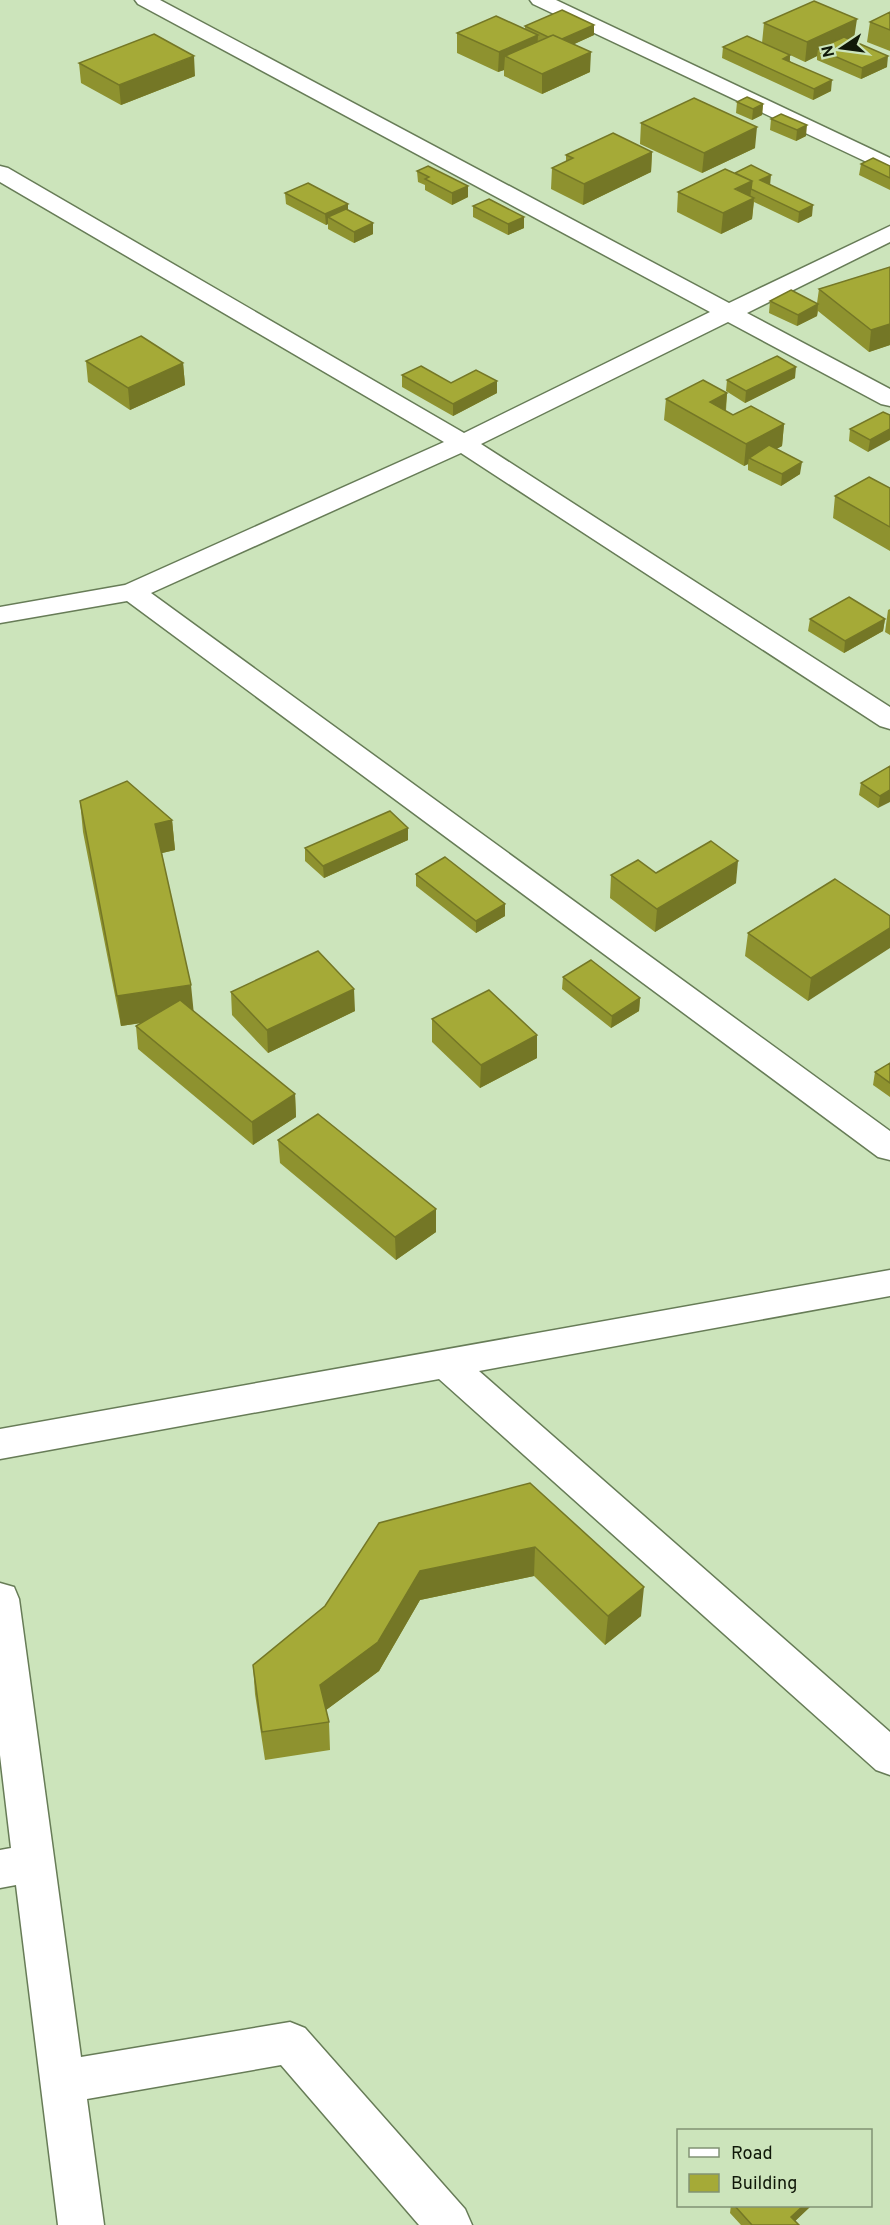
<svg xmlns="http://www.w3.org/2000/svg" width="890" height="2225" viewBox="0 0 890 2225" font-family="Overpass,sans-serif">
	<rect width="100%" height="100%" fill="#cce4bb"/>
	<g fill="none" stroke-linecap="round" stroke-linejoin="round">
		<g stroke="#677c57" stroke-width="3">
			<path id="street" d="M135,0H160L729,303L890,226V242L747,313L890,389V406L881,404L728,322L481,444L890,707V729L880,726L461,453L151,593L890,1131V1160L878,1157L127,601L0,623V607L125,585L444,442L0,182V166L8,168L464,433L710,312L138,4Z
				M530,0H556L890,158V173L533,4Z
				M890,1270V1296L479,1371L890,1732V1775L876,1770L439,1379L0,1459V1429Z
				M0,1583L14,1587L19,1599L81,2057L290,2022L305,2028L465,2209L472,2225H419L281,2065L87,2099L104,2225H58L16,1885L0,1888V1850L11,1848L0,1755Z"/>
		</g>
		<use href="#street" fill="#fff" fill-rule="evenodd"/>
	</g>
	<path fill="#8e922f" d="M890,12V51L867,42L870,22Z
		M764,23L854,39L852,40L887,67L861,79L817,60V56L805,62L790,55V61L831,91L813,100L722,58L723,47L762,43Z
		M525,26L594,35L574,44L590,72L542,94L504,76V70L498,72L457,53V33L525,30Z
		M79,63L195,76L121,105L81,83Z
		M737,102L763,104L762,115L752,120L736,113Z
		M781,114L806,136L796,141L770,130L771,119Z
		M641,123L755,148L702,173L640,144Z
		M652,152L651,172L583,205L551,189L552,168L566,162V155Z
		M861,164L890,166V190L859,175Z
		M417,171L468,186V197L452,205L425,190V185L418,182Z
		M735,173L770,184L812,216L798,223L754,202L752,219L721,234L677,212L678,192Z
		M285,193L348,204V210L373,223V234L354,243L328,229V224L326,225L286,204Z
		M473,206L524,217V228L508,235L473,217Z
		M890,267V345L869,352L818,311L817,316L797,326L769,313L770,301L817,303L819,289Z
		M86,361L183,363L185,385L130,410L88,382Z
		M402,375L451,383L497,393L453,416L402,387Z
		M795,378L745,403L726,391L727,380Z
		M727,393L726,411L733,415L784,424L782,446L776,449L800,474L781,486L748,470V464L744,466L664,420L666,399Z
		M890,415L868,452L849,441L850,429Z
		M890,488V551L833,518L835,496Z
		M890,609V635L885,632L888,610Z
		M810,619H885L883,631L844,653L808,631Z
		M890,766L878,808L859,795L861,783Z
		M80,801L172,820L175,850L162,853L193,1011L295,1094L296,1117L253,1145L138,1049L136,1026L141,1023L121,1026L83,832Z
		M408,828V840L324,878L305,861V848Z
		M656,873L736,883L655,932L610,898L611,875Z
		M416,874L505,916L476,933L416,886Z
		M890,916L808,1001L745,956L748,933Z
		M563,977L640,998L639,1011L611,1028L562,989Z
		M231,992L355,1011L268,1053L232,1015Z
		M432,1019L537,1035V1058L480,1088L432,1042Z
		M890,1063V1097L873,1085L875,1072Z
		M278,1140L436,1232L396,1260L280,1163Z
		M530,1483L641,1616L605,1645L534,1576L420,1600L379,1671L326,1710L329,1722L330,1750L265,1760L255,1694L253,1665Z
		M731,2205H812L795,2221L799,2225H741L730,2213Z"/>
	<path fill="#747726" d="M857,19L854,39L825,52L818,49L817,56L805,62L807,42Z
		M594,25V35L557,52V41Z
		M538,35L537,55L505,56L504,70L498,72L499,52Z
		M591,52L590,72L542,94V74Z
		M790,55L789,66L783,59Z
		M194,56L195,76L121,105L119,85Z
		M888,56L887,67L861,79L862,68Z
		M832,80L831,91L813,100L814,89Z
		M763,104L762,115L752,120L753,109Z
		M807,125L806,136L796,141L797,130Z
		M757,127L755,148L702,173L704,153Z
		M652,152L651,172L583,205L584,184Z
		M771,175L770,186L760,180Z
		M752,181L750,200L754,198L752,219L721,234L723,213L735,189Z
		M468,186V197L452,205V193Z
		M348,204V215L328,217V224L326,225L325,214Z
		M813,205L812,216L798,223L799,212Z
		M524,217V228L508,235V224Z
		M373,223V234L354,243V232Z
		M818,304L817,316L797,326L798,315Z
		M890,324V345L869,352L871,330Z
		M183,363L185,385L130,410L128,388Z
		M796,367L795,378L745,403L746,391Z
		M497,381V393L453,416V404Z
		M727,393L725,415L708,424L710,402Z
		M784,424L782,446L754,461L749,458L748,464L744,466L746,444Z
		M890,429V440L868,452L870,440Z
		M802,462L800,474L781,486L782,474Z
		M885,619L883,631L844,653L845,641Z
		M890,790V802L878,808L880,796Z
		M172,820L175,850L158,854L155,824Z
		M408,828V840L324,878L323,866Z
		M738,861L736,883L655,932L657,909Z
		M505,904V916L476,933V921Z
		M890,928V948L808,1001L811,978Z
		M191,985L194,1015L121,1026L117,996Z
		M354,989L355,1011L268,1053L267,1030Z
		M640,998L639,1011L611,1028L612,1016Z
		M537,1035V1058L480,1088L481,1065Z
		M295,1094L296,1117L253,1145L252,1122Z
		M436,1209V1232L396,1260L395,1237Z
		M535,1547L534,1576L420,1600L379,1671L322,1713L320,1685L420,1571Z
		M644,1587L641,1616L605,1645L608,1616Z
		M804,2205H812L791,2225V2217Z"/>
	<path fill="#a5aa37" stroke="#747726" stroke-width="1.5" d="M814,1L857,19L807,42L764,23Z
		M562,10L594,25L562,39L553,35L548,37L525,26Z
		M890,12V30L870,22Z
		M496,16L538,35L499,52L457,33Z
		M154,34L194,56L119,85L79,63Z
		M553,35L591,52L542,74L505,56Z
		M747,36L790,55L783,59L832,80L814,89L723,47Z
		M844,37L888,56L862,68L818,49Z
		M747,97L763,104L753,109L737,102Z
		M694,98L757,127L704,153L641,123Z
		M781,114L807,125L797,130L771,119Z
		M613,133L652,152L584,184L552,168L573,158L566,155Z
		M873,158L890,166V178L861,164Z
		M751,165L771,175L760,180L813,205L799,212L751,189L752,181L735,173Z
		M428,166L468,186L452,193L425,179L429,177L417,171Z
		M725,169L752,181L735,189L754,198L723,213L678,192Z
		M308,183L348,204L325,214L285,193Z
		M489,199L524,217L508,224L473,206Z
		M346,209L373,223L354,232L328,217Z
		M890,267V324L871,330L819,289Z
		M791,290L818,304L798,315L770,301Z
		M141,336L183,363L128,388L86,361Z
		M777,356L796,367L746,391L727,380Z
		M421,366L451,383L476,370L497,381L453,404L402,375Z
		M703,380L727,393L710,402L733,415L751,406L784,424L746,444L666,399Z
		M883,412L890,415V429L870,440L850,429Z
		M769,445L802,462L782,474L749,458Z
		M869,477L890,488V527L835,496Z
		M849,597L885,619L845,641L810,619Z
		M890,766V790L880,796L861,783Z
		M127,781L172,820L155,824L191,985L117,996L80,801Z
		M390,811L408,828L323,866L305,848Z
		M711,841L738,861L657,909L611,875L638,860L656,873Z
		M445,857L505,904L476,921L416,874Z
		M835,879L890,916V928L811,978L748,933Z
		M318,951L354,989L267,1030L231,992Z
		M591,960L640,998L612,1016L563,977Z
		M489,990L537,1035L481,1065L432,1019Z
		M180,1000L295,1094L252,1122L136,1026Z
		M890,1063V1083L875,1072Z
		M318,1114L436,1209L395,1237L278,1140Z
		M530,1483L644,1587L608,1616L535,1547L420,1571L378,1642L320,1685L329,1722L262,1732L253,1665L325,1606L379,1523Z
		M734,2205H804L791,2217L799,2225H752Z"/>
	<rect x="677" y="2129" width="195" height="78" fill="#cce4bb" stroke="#819274" stroke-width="1.5"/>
	<rect x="689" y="2148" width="30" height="9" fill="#ffffff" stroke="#819274" stroke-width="1.5"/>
	<text x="731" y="2159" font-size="18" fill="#101809">Road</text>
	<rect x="689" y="2174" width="30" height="18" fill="#a5aa37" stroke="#819274" stroke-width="1.5"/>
	<text x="731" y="2189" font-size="18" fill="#101809">Building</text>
	<g transform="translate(842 48) rotate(257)" stroke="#cce4bb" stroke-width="4.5" paint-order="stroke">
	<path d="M0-4.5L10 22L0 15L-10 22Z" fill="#101809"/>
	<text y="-9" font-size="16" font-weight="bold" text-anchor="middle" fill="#101809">N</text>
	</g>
</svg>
